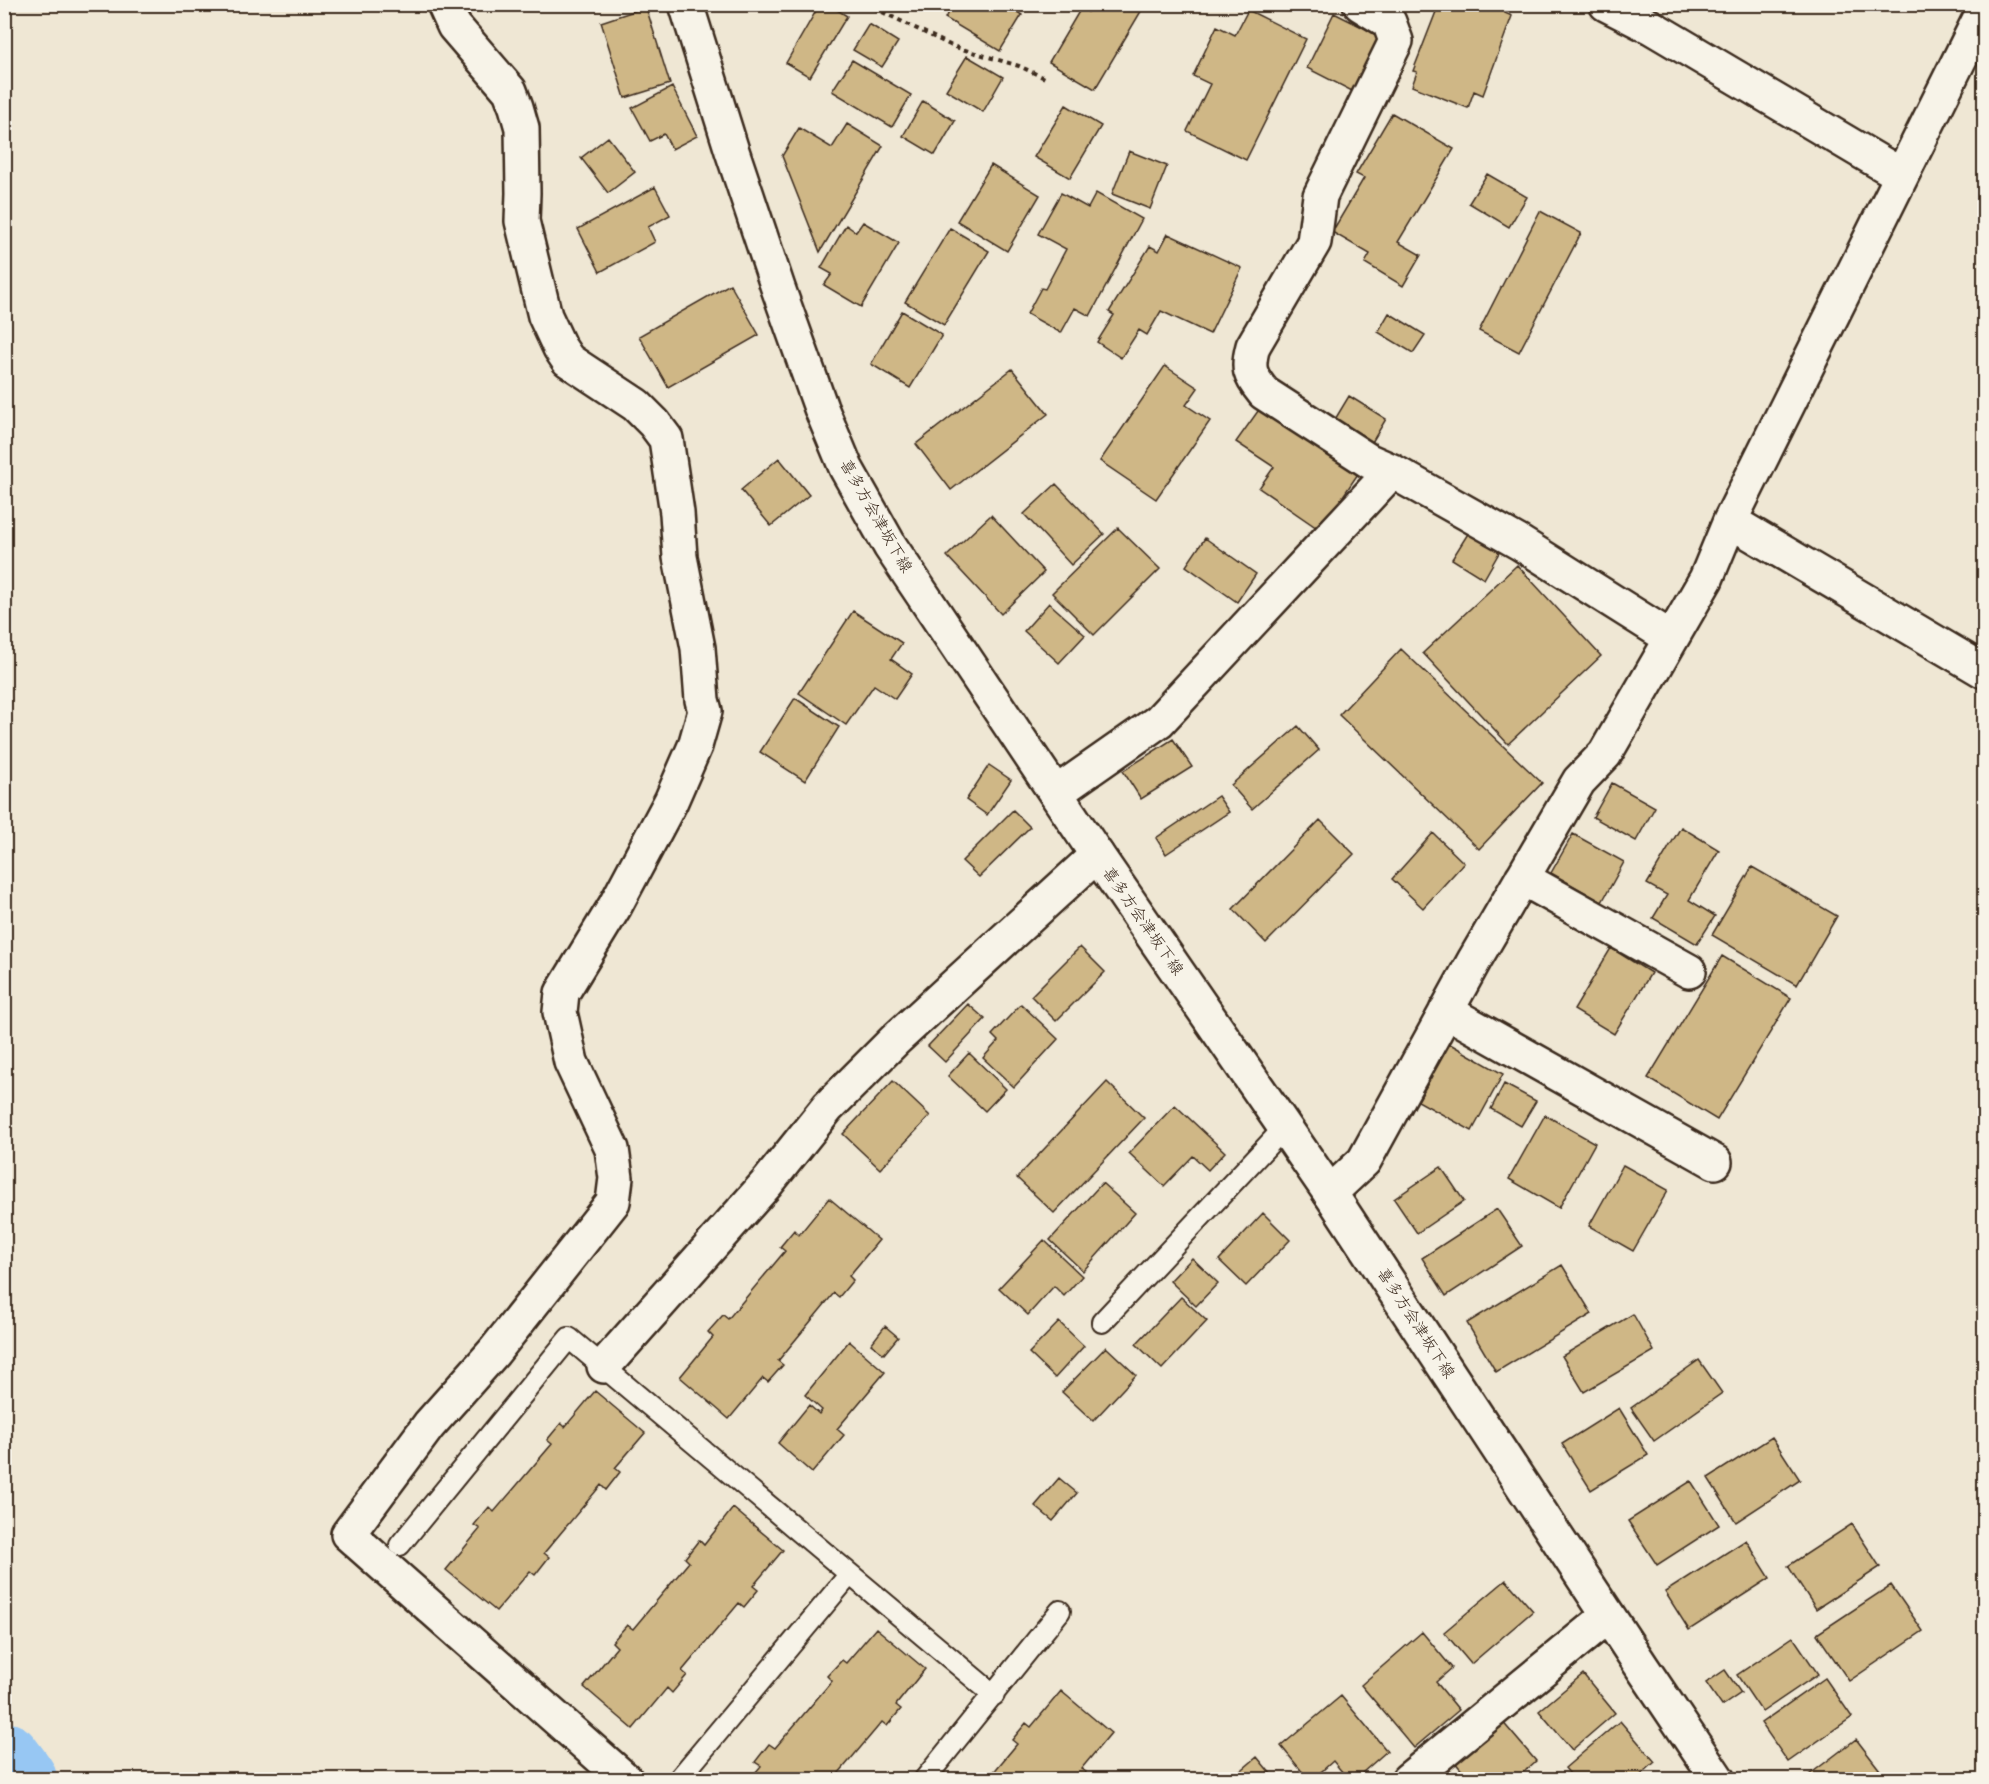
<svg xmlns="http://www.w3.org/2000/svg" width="1989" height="1784" viewBox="0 0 1989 1784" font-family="Pangolin,'Klee One',sans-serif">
	<rect width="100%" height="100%" fill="#efe7d4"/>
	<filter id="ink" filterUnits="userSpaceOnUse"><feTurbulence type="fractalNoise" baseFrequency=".0167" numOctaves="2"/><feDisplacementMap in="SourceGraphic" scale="12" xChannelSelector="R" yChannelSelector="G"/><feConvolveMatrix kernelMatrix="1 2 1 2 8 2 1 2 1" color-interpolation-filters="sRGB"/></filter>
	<g filter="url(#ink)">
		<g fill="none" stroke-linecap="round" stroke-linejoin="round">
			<path stroke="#97c7f3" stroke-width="76" d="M4,1760L19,1780"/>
		</g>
		<path fill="#cfb786" stroke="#3b2a1e" stroke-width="1.5" d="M820,4H828L847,16L810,77L786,63Z
			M953,4H1005L1022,15L1000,51L945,18Z
			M1092,4H1137L1143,8L1095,89L1049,62L1081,8L1088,12Z
			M1439,4H1508L1505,13L1512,16L1483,95L1474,91L1468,108L1412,86L1417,72L1413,71Z
			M646,7L670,84L625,98L601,22Z
			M1248,10L1306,39L1246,160L1187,131L1210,84L1193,76L1217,26L1235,35Z
			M1334,13L1382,37L1354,92L1307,68Z
			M869,24L898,42L882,67L853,50Z
			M967,56L1003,77L983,112L946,90Z
			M852,60L911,95L892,127L832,91Z
			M672,87L697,136L672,149L664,134L650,141L632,108Z
			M923,101L955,121L935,155L903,136Z
			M1066,105L1101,126L1070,178L1034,157Z
			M1392,113L1454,149L1398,242L1421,255L1403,286L1365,263L1370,254L1332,232L1364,178L1356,174Z
			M847,124L883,146L820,252L782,156L799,128L832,148Z
			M608,137L635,172L608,193L581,158Z
			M1129,151L1167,166L1150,209L1112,194Z
			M991,165L1040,195L1007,251L957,221Z
			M1487,174L1527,197L1509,227L1469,203Z
			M655,187L670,215L648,227L655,242L600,272L578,229Z
			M1061,193L1088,208L1096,193L1142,219L1090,316L1075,308L1061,333L1027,314L1041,288L1045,289L1066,249L1038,234Z
			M1540,211L1581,233L1519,352L1479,331Z
			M863,222L899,243L861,307L824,285L832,274L821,268L846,225L856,232Z
			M950,228L989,251L944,325L905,302Z
			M1168,234L1242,268L1210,334L1161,311L1147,335L1139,330L1121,358L1097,342L1114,315L1109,312L1150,246L1159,251Z
			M730,284L759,335L668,387L639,336Z
			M902,311L942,335L910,388L871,364Z
			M1389,313L1425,335L1413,353L1378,332Z
			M1165,366L1198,388L1186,405L1210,421L1156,499L1100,461Z
			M1012,369L1048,414L951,490L916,444Z
			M1349,396L1386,419L1371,444L1334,421Z
			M1263,404L1360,471L1320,530L1259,488L1274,467L1236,442Z
			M779,458L809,495L771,526L741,490Z
			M1056,484L1104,534L1071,565L1024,514Z
			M991,515L1044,572L1001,614L947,556Z
			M1118,528L1160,569L1094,635L1052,593Z
			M1469,532L1500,551L1484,579L1452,559Z
			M1205,538L1256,574L1237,602L1186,566Z
			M1517,565L1601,656L1508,744L1423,653Z
			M1049,603L1085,635L1059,663L1024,631Z
			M853,611L902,643L891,659L912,674L895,699L874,685L846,725L799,693Z
			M1401,649L1542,783L1479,849L1339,715Z
			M795,698L839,727L805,781L760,752Z
			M1298,726L1319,750L1252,809L1231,785Z
			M1173,739L1192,767L1141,799L1123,771Z
			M989,765L1011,780L987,815L966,800Z
			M1612,783L1655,807L1636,841L1593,817Z
			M1218,796L1229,812L1166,854L1156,838Z
			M1013,810L1030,827L979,877L962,861Z
			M1320,820L1354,854L1266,943L1233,909Z
			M1681,827L1719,850L1689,900L1715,916L1697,944L1653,918L1667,895L1647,884Z
			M1433,833L1464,863L1423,908L1392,879Z
			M1573,834L1624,862L1602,902L1551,873Z
			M1752,867L1837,916L1797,985L1712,935Z
			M1080,947L1105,972L1056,1021L1031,996Z
			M1611,948L1651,973L1614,1034L1574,1010Z
			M1722,956L1791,998L1717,1120L1648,1078Z
			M968,1004L985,1019L945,1062L928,1046Z
			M1021,1004L1058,1039L1014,1087L983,1058L998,1041L992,1035Z
			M1450,1044L1503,1074L1472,1131L1418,1101Z
			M969,1053L1006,1089L985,1111L948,1076Z
			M893,1081L930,1116L880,1169L843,1134Z
			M1107,1082L1144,1118L1054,1213L1017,1178Z
			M1504,1084L1536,1101L1521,1126L1491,1109Z
			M1175,1105L1225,1152L1208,1170L1193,1156L1164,1186L1129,1153Z
			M1545,1115L1595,1143L1559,1208L1509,1179Z
			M1623,1165L1668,1190L1633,1251L1589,1226Z
			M1441,1167L1464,1201L1417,1233L1394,1199Z
			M1102,1183L1135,1213L1083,1271L1050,1240Z
			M829,1198L879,1240L849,1276L853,1280L839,1297L834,1293L778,1361L783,1365L768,1382L763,1378L729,1419L680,1377L713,1337L708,1332L723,1315L728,1319L785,1251L780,1247L794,1230L799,1235Z
			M1497,1209L1522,1246L1446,1296L1422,1258Z
			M1263,1213L1290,1240L1246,1286L1219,1260Z
			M1044,1240L1082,1276L1064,1296L1054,1286L1028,1315L999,1288Z
			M1192,1258L1218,1283L1196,1306L1170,1281Z
			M1562,1265L1592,1314L1496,1372L1467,1323Z
			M1181,1297L1207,1321L1162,1369L1136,1344Z
			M1633,1314L1654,1351L1584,1392L1562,1356Z
			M1059,1322L1084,1346L1055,1378L1029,1353Z
			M885,1326L898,1337L884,1354L871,1344Z
			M849,1341L885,1372L837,1429L844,1435L812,1473L778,1443L809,1405L819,1414L822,1410L805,1395Z
			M1106,1347L1136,1375L1093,1421L1062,1392Z
			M1699,1360L1722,1393L1654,1441L1631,1408Z
			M595,1391L645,1433L615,1468L620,1472L606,1490L601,1485L544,1553L549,1557L535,1575L530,1571L496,1611L446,1570L480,1529L474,1525L489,1507L494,1512L552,1444L547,1440L561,1423L565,1427Z
			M1619,1408L1648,1455L1591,1490L1562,1444Z
			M1772,1437L1800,1480L1736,1522L1708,1478Z
			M1059,1478L1077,1493L1053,1521L1035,1506Z
			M1691,1481L1719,1525L1657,1565L1628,1521Z
			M733,1508L783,1550L753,1586L758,1590L744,1607L739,1603L682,1671L687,1675L672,1693L667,1688L633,1729L584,1687L617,1647L612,1642L627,1625L633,1629L689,1562L685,1558L699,1540L704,1545Z
			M1852,1524L1880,1567L1816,1609L1788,1566Z
			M1746,1540L1770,1578L1689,1630L1665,1592Z
			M1506,1580L1533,1611L1471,1664L1444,1632Z
			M1891,1585L1923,1631L1849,1681L1817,1634Z
			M876,1628L925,1669L896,1705L901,1709L887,1726L882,1722L833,1780H749L761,1766L755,1762L769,1744L775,1748L832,1681L827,1676L842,1660L846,1663Z
			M1422,1632L1452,1668L1436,1682L1459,1710L1414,1748L1361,1685Z
			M1793,1637L1818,1674L1762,1712L1737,1675Z
			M1725,1670L1741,1693L1722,1706L1706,1683Z
			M1583,1674L1615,1713L1572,1750L1539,1711Z
			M1825,1678L1852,1717L1788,1762L1761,1723Z
			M1061,1691L1111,1733L1081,1769L1086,1772L1080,1780H987L1017,1744L1012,1740L1026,1723L1031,1727Z
			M1341,1696L1387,1751L1354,1780H1349L1333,1761L1312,1780H1309L1281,1746Z
			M1501,1720L1536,1761L1515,1780H1470L1453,1760Z
			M1620,1721L1655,1762L1635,1780H1575L1565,1768Z
			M1856,1739L1883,1774L1876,1780H1807L1805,1778Z
			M1257,1757L1276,1780H1230Z
			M1447,1766L1459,1780H1431Z"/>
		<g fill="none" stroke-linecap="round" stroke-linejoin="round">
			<g stroke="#3b2a1e" stroke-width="24">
				<path id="lane" d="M1102,1322L1285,1127
					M400,1545L569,1338L994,1695
					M678,1780L850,1574
					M924,1780L1060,1611"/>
			</g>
			<g stroke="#3b2a1e" stroke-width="38">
				<path id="street" d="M444,4L454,26L510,91L516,107L522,128L523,193L522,221L545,316L560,348L568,360L636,405L654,423L666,439L677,513L680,557L698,648L702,700L705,711L695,746L671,801L615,906L562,993L560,1012L571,1062L612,1149L616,1178L613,1202L494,1352L429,1425L348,1534L626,1780
					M1360,4L1389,22L1396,41L1320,196L1314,242L1253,346C1247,368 1249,375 1264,393L1369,461L1392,471L1520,543L1671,638
					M1606,4L1651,27L1901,175
					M1730,521L1984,671
					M1056,793L1159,721L1392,471
					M1522,878L1689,971
					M1446,1011L1715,1162
					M1330,1193L1364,1161L1475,959L1579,781L1605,754L1706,579L1730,521L1984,10
					M604,1366L768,1182L828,1107L895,1040L1097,855
					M1408,1780L1608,1616"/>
			</g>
			<g stroke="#3b2a1e" stroke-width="38">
				<path id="primary" d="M686,4L732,151L778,288L821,408L846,468L890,546L1097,855L1330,1193L1642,1667L1718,1780"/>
			</g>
			<path stroke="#3b2a1e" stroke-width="4" stroke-dasharray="4.5 4.5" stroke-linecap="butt" d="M866,4L952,46L1019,66L1047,79"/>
			<use href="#lane" stroke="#f7f3e8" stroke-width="20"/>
			<use href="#street" stroke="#f7f3e8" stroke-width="33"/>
			<use href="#primary" stroke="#f7f3e8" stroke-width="33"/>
		</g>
	</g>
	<g text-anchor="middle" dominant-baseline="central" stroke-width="5" stroke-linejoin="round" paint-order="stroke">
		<g font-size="16" fill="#3b2a1e" stroke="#f7f3e8">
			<text transform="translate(876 516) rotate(60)">喜多方会津坂下線</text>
			<text transform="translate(1143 921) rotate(55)">喜多方会津坂下線</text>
			<text transform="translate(1416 1323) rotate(57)">喜多方会津坂下線</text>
		</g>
	</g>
	<rect width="1989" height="1784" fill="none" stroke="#f7f3e8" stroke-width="24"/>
	<rect x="12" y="12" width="1965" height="1760" fill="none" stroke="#3b2a1e" stroke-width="2" filter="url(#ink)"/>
</svg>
